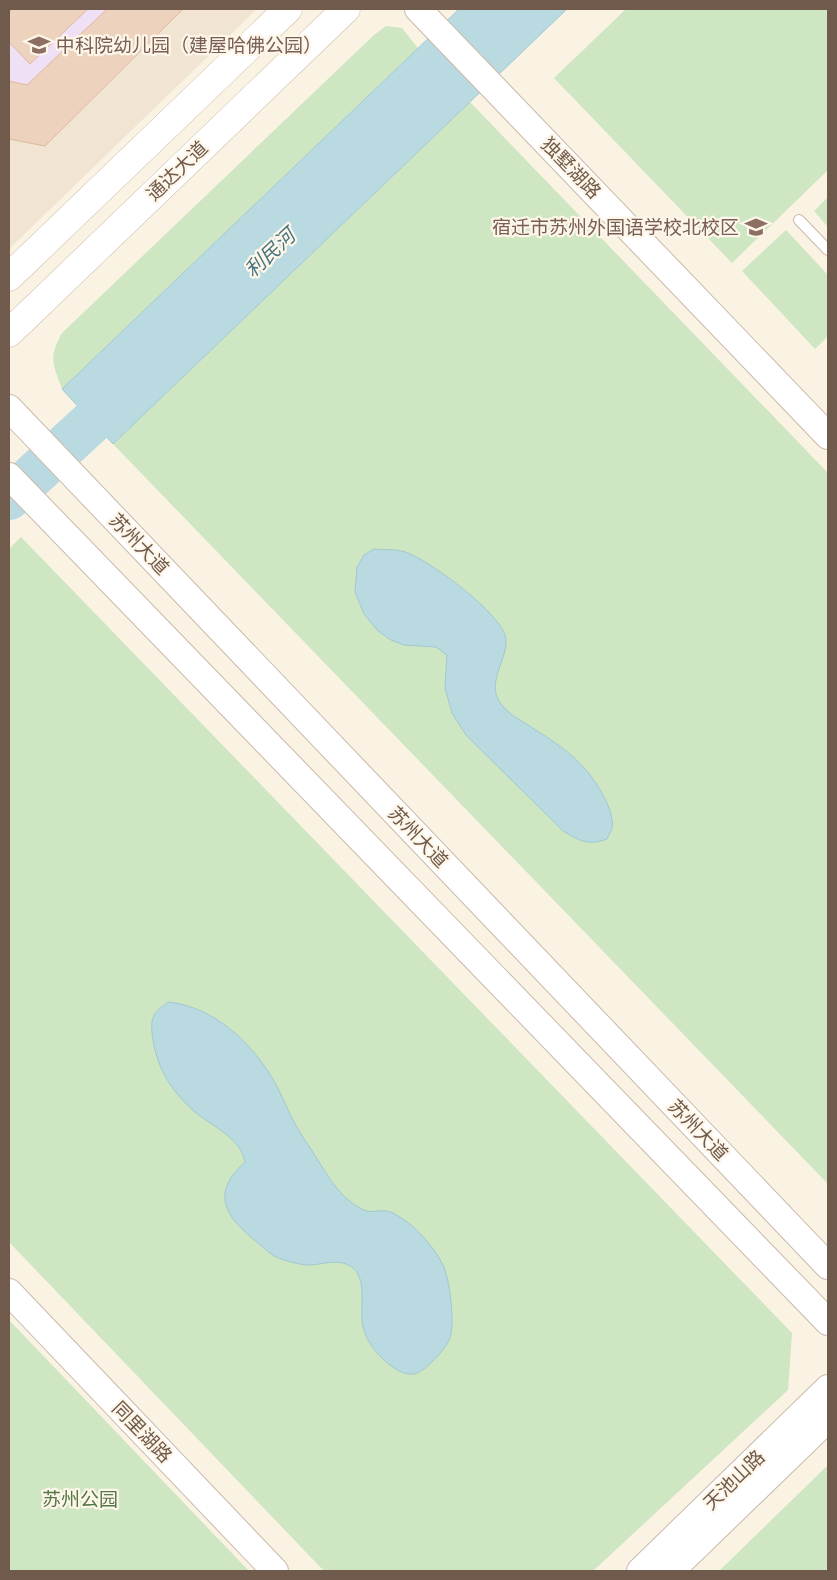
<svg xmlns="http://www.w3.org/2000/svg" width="837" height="1580" viewBox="0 0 837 1580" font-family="'Space Grotesk','Noto Sans SC',sans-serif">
	<rect width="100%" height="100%" fill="#faf2e3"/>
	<path fill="#f1e4d2" d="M9,9H257L9,249Z"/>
	<path fill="#efe0f6" d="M9,9H107L27,85L9,81Z"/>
	<path fill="#cfe6c3" d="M626,9H828V170L732,263L554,78Z
		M386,26L402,28L418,48L62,389C53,364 48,358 62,333L374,35Z
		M470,102L828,473V1184L113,444Z
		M828,197V227L814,211Z
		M786,230L828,275V336L815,349L742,271Z
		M21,537L792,1333L788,1390L593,1571H324L9,1242V549Z
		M9,1320L249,1571H9Z
		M828,1465V1571H719Z"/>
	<path fill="#badae1" stroke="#a1c8d2" d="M459,9H567L113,444L62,389Z
		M374,549C385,550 399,549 408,553C431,562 503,614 506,639C508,658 487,681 499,701C508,715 521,720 534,729C566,749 588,765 605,799C609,806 614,821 612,828C611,832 608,836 607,839C587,846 581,841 563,831L466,735L452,713L445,688L447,655L436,647L404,645L391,640L378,631L364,614L355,592L357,567L364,555Z
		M169,1002C212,1007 248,1039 271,1076C280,1090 286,1107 294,1122C301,1135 310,1147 317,1159C325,1171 332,1184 342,1194C349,1201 359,1209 367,1211C375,1213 383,1208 393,1213C413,1223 433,1245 443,1265C450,1280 455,1323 450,1338C446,1349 425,1372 414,1374C405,1375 396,1370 390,1365C378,1356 366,1341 363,1327C359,1310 368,1281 353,1268C339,1257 324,1265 308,1265C300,1265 277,1259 271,1254C238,1226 201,1202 245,1162C240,1137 213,1127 195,1112C172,1092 158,1070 153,1040C150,1020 151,1013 169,1002Z"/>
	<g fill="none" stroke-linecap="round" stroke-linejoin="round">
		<path stroke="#badae1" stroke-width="44" d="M9,498L137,380"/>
	</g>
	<path fill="#edd3bd" stroke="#deba9f" d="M12,9H88L30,64L9,42V12Z
		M107,9H183L45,146L9,139V81L27,85Z"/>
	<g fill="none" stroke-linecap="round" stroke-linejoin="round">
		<g stroke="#cabaab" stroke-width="12">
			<path id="service" d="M799,220L828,250"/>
		</g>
		<g stroke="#cabaab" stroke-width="28">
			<path id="tertiary" d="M418,9L828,436
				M9,408L828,1266
				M9,476L828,1322
				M9,1292L275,1571
				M640,1571L828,1388
				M671,1571L828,1419"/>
		</g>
		<g stroke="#cdbba9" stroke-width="29">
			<path id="secondary" d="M9,277L288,9
				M9,333L346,9"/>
		</g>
		<use href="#service" stroke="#fff" stroke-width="10"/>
		<use href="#tertiary" stroke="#fff" stroke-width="26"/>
		<use href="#secondary" stroke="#fff" stroke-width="28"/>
	</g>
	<defs>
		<g id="school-bare" transform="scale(1.725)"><path d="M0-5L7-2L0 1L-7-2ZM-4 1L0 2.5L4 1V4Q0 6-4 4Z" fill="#8d6e63" stroke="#fdf6e9" stroke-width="2.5" paint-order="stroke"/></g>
	</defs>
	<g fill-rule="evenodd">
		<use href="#school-bare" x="39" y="45"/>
		<use href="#school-bare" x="756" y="227"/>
	</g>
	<g text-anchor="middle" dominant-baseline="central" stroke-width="4.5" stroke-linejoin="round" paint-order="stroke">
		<g font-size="19" fill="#785e54" stroke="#fdf6e9" text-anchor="start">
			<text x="56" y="45">中科院幼儿园（建屋哈佛公园）</text>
			<text x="739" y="227" text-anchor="end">宿迁市苏州外国语学校北校区</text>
		</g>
		<g font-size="19" fill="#705a4b" stroke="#fdf6e9">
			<text transform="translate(571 168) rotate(46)">独墅湖路</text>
			<text transform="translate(177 171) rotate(-44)">通达大道</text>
			<text transform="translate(139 544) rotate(46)">苏州大道</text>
			<text transform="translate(418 837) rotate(46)">苏州大道</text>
			<text transform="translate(698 1130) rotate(46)">苏州大道</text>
			<text transform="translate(142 1432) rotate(46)">同里湖路</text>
			<text transform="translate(734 1480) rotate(-44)">天池山路</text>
		</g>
		<g font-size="19" fill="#547a47" stroke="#fdf6e9">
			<text x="80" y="1499">苏州公园</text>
		</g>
		<g font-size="20" font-style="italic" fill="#477481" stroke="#fdf6e9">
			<text transform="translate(270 253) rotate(-43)">利民河</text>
		</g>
	</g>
	<rect width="837" height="1580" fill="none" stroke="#705a4b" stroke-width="20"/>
</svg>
